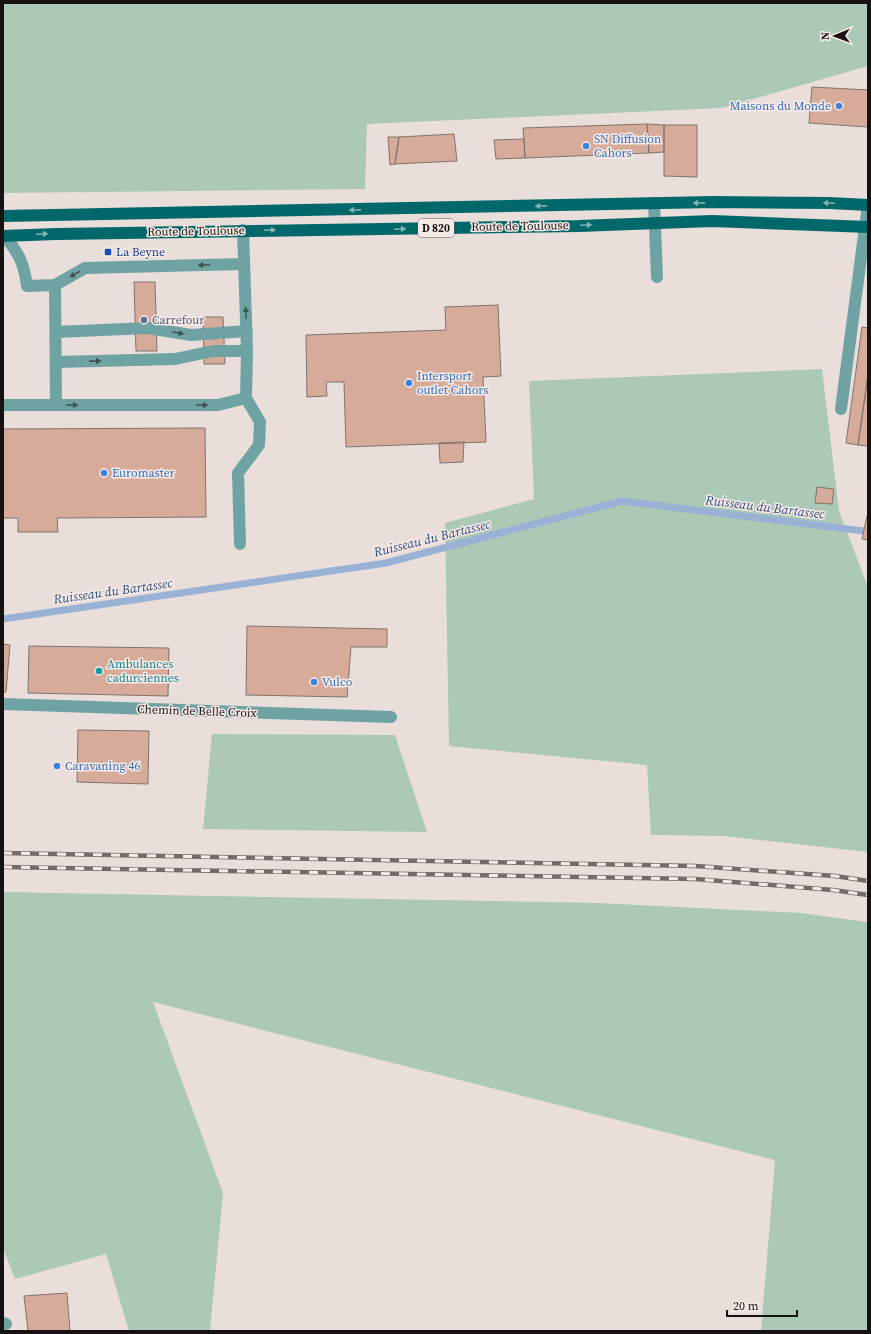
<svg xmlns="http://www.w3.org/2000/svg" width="871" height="1334" viewBox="0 0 871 1334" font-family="'Source Serif 4',serif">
	<rect width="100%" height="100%" fill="#eadeda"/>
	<path fill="#acc9b6" d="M3,3H868V66L722,108L367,124L365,189L3,193Z
		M822,369L839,511L868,587V852L724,836L651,835L647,765L449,746L445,523L534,499L529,381Z
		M212,734L395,735L427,832L203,829Z
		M3,892L598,903L801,913L868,922V1331H761L775,1160L153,1002L223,1193L210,1331H129L106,1254L15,1279L3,1248Z"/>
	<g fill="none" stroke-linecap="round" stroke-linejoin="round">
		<path stroke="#99b1d5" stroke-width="7" d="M3,619L386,563L622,501L864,531"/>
	</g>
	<path fill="#d7ab99" stroke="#7d736f" d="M812,87L868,90V127L809,123Z
		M647,124L664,125V152L649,153Z
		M647,124L649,153L525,158L523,128Z
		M664,125H697V177L664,176Z
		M454,134L457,161L395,164L399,137Z
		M388,137H399L395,164L390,165Z
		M524,139L525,158L496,159L494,140Z
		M134,282H155L157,351H136Z
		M498,305L501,376L483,377L486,442L346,447L344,382H326L327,396L307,397L306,335L446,330L445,307Z
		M203,317H223L225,364H204Z
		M862,327L868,328V375L858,445L846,443Z
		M868,375V446L858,445Z
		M205,428L206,517L57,518L58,532H18V518H3V429Z
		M464,442L463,462L440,463L439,443Z
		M817,487L834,489L832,504L815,503Z
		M867,516H868V540L862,539Z
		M247,626L387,629V647H351L347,697L246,695Z
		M3,644L10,645L6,692H3Z
		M29,646L169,648L168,696L28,693Z
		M78,730L149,731L148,784L77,782Z
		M67,1293L70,1331H28L24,1296Z"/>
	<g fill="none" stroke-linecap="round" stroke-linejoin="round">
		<path stroke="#6fa2a3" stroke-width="12" d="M654,203L657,277
			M5,236C19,254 24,263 27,286L55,285L56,405
			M55,285L85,268L243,264
			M56,332L148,328L191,335L247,331
			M56,362L175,359L213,351H247
			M3,405H218L246,398L247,351L243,230
			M841,409L868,205
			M240,544L238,473L259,445L260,422L246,398
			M3,704L391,717
			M3,1323L6,1324"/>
		<path stroke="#00686b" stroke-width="12" d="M3,216L714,202L829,203L868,205
			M3,236L56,234L579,226L712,221L868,227"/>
		<g stroke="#726b68" stroke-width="4.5">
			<path id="rail" d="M3,853L696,866L835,876L868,881
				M3,867L695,879L833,890L868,895"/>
		</g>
		<use href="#rail" stroke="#f7ebe7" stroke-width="3" stroke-dasharray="9" stroke-linecap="butt"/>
	</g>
	<defs><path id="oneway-solid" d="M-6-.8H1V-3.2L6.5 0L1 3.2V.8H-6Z"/></defs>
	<g fill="#88b0af">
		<use href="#oneway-solid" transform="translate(699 203) rotate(179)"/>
		<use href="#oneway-solid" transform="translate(829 203) rotate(-178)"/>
		<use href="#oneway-solid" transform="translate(541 206) rotate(179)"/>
		<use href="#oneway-solid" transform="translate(355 210) rotate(179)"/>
		<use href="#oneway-solid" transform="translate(586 225) rotate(-2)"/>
		<use href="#oneway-solid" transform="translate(400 229) rotate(-2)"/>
		<use href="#oneway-solid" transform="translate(270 230)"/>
		<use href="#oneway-solid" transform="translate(42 234) rotate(-3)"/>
	</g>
	<g fill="#3e5353">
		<use href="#oneway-solid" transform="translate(204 265) rotate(178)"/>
		<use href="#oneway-solid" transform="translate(75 274) rotate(151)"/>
		<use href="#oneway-solid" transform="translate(246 313) rotate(-92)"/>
		<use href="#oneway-solid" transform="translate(178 333) rotate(9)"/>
		<use href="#oneway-solid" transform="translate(95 361) rotate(-1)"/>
		<use href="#oneway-solid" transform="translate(72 405)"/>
		<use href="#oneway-solid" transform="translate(202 405)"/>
	</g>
	<g fill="#3f7fe0" stroke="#f7ebe7" stroke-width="1.5">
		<circle cx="839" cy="106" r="4"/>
		<circle cx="586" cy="146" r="4"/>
		<circle cx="409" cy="383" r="4"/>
		<circle cx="104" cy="473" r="4"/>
		<circle cx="314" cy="682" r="4"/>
		<circle cx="57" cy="766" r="4"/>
	</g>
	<rect fill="#1a4fb4" stroke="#f7ebe7" stroke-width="1.5" x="104" y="248" width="8" height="8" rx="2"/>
	<circle fill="#5c6f8a" stroke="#f7ebe7" stroke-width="1.5" cx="144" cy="320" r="4"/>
	<circle fill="#0f9aa8" stroke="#f7ebe7" stroke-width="1.5" cx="99" cy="671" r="4"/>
	<g text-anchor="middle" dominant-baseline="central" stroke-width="3" stroke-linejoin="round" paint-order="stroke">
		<rect fill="#f7ebe7" stroke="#5a5351" stroke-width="1" x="418" y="219" width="36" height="18" rx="3"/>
		<g font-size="11" font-weight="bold" fill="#161211">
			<text x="436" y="228">D 820</text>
		</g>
		<g font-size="12" fill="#366cbe" stroke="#f7ebe7" text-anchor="start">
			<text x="831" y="106" text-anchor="end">Maisons du Monde</text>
			<text x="594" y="139">SN Diffusion<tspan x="594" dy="14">Cahors</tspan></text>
			<text x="417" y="376">Intersport<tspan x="417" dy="14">outlet Cahors</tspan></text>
			<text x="112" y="473">Euromaster</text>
			<text x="322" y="682">Vulco</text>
			<text x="65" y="766">Caravaning 46</text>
		</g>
		<g font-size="12" fill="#161211" stroke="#f7ebe7">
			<text transform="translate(520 226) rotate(-1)">Route de Toulouse</text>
			<text transform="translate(196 231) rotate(-1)">Route de Toulouse</text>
			<text transform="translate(197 711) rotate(2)">Chemin de Belle Croix</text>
		</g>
		<g font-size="12" fill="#164399" stroke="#f7ebe7" text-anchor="start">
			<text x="116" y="252">La Beyne</text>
		</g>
		<g font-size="12" fill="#4e5e75" stroke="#f7ebe7" text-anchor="start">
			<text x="152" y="320">Carrefour</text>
		</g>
		<g font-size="12" fill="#0d838f" stroke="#f7ebe7" text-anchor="start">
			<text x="107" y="664">Ambulances<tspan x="107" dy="14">cadurciennes</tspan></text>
		</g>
		<g font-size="13" font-style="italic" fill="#2d4c7c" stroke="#f7ebe7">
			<text transform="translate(765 507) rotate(7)">Ruisseau du Bartassec</text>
			<text transform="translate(432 538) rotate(-14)">Ruisseau du Bartassec</text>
			<text transform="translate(113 591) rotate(-8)">Ruisseau du Bartassec</text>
		</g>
	</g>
	<rect width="871" height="1334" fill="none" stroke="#161211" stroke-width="8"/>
	<g transform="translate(835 36) rotate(269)" stroke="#f7ebe7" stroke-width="3" paint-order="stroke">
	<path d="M0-3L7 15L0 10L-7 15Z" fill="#161211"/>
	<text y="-6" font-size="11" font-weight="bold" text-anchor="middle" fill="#161211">N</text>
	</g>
	<path d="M727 1310v6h70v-6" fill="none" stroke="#161211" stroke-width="2"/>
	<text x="733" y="1310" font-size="12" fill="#161211" stroke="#f7ebe7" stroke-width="3" paint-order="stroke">20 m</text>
</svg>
